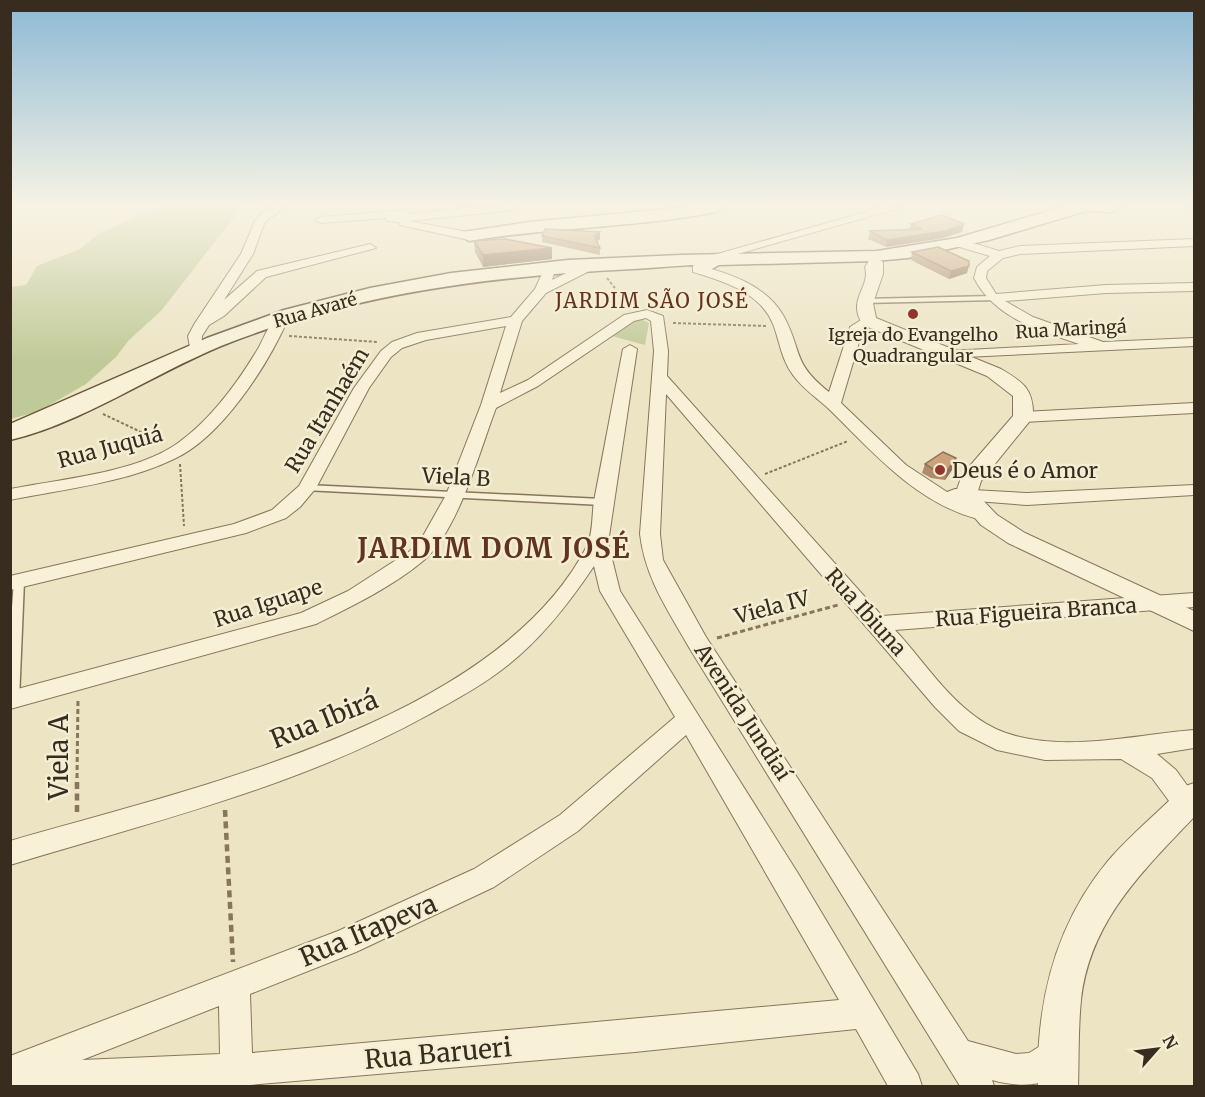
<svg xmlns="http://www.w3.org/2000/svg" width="1205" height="1097" viewBox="0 0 1205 1097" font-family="Merriweather,serif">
	<rect width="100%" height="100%" fill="#ede4c4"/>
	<path fill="#c0ca98" d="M158,207H242L161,311L129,340L116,357L86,384L39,411L11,419V287L26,285L37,266L80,249L98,234Z
		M643,320L649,323L645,345L612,336L634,321Z"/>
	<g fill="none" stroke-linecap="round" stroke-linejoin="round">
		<g stroke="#87765b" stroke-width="3">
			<path id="service" d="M993,296H996V300L864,303L860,301L864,299Z
				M307,485L602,499L607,502L602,505L304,490L302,488Z
				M19,577L24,581L19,700L17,703L10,704V634L14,581Z"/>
		</g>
		<g stroke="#87765b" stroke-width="2">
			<path id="minor" d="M275,207H290L269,218L264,224L253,254L224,300L257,271L370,244L376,248L266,277L224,316L209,325L202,336L201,353H191L188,336L195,323L241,254L255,221L261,214Z
				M477,207H520L515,210L409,221L473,233L475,236L469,240L400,225L399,222L387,221L386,218L321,223L315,220L321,217L404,210L409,214Z
				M884,207H903L706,263L702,264L696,260Z
				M960,239L999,251L1020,246L1194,239V246L1020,254L1003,258L987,271L986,278L996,294L1106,285L1194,283V291L1106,293L1005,301L1033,317L1103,342L1194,338V346L944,358L942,355L944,352L949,351L1079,344C1038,330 995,318 974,278L977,267L990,256L956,246V240Z
				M595,259L599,260V266L546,293L522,321L500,393L528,380L624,315L647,310L663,316L668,351L667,376L882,616L1194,593V607L895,630C922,659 944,694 976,717C1034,761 1128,735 1194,730V748L1157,754L1176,770L1194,795V813L1187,816L1178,813L1152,778L1121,759L1045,760L997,750L959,731L935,707L666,394L660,534L663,560L706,637L968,1041L1016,1054L1029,1053L1058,1035L1069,1040L1074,1051C1059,1088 1025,1089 992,1080L994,1086H960L690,649C668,610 645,578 640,534L654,351L651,321L646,318L634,321L538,386L496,408C480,450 458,532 423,561C392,587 352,606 316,624L10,709V691L301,613L348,591L410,551L423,536L446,495L481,405L506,326L426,340L402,348L391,357L369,388L316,488L300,507L286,518L246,533L10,590V576L234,524L272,510L299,486L354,388L381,351L392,342L417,333L511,317L535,289L546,265H554L556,268L552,280Z
				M697,265C728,273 766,285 783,315C803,351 791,362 829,392L850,327L864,318H874V324L863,329L841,403L906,465L947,492L955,489L1027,493L1194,485V495L1027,505L963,500L985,509L987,513L978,519C916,503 873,452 829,409C817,398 803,389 793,375C781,359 780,342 773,324C760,292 723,281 693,272V266Z
				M281,315L288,319C268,365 221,438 174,459C124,483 65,489 10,500V489C61,479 136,473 178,443C210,420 236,385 256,352C263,342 270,318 281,315Z
				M630,345L637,349L608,543L620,591L799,875L918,1074L922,1086H888L856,1029L635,1052L237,1086H10V1056L338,931L474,869L560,815L675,717L600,591L594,566C570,602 542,638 508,665C483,685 455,700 428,715C298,787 151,822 10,865V841C188,789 496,723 587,546C593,534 592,514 594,501C604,450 613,400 623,349ZM686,735L839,1000L252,1053L250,994L356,952L494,887L578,831ZM219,1006L220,1054L82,1060Z
				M1194,403V413L1023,422L1015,417L1023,412Z"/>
		</g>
		<g stroke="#87765b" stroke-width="2">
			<path id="tertiary" d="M875,257L883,262V274L873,303L876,318L1001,369C1023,382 1034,389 1033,417L981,481L977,494L997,515L1025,533L1194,611V631L1008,543L981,525L955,495L962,475L1013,416V396L987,376L863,325C846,299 871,288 865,267L870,259Z
				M1194,783V817C1142,872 1090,921 1081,1000C1078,1029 1079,1058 1078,1086H1038C1036,1004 1054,926 1108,861C1131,834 1159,812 1183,787Z"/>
		</g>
		<g stroke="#68573e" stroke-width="3">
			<path id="secondary" d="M689,207H724L716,212C634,228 551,227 469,241L460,236L463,232L530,222Z
				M1062,207H1120L1112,212L1086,211L989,240L908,258L875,261L719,265L710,270L692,265C672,266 653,268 633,269C492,276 354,293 221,346C153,374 82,423 10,440V424L207,338L284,310L370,288L451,273L568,260L681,255L877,251L957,238Z"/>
		</g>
		<path stroke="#87765b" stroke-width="2" stroke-dasharray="3 2" stroke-linecap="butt" d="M1184,207L1194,214
			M607,278L629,306
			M673,323L766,326
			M289,336L378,342
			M103,414L162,442
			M180,464L184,526
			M765,474L848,441"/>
		<path stroke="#87765b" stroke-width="3" stroke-dasharray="5 3" stroke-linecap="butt" d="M717,638L838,605
			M77,778L78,699"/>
		<path stroke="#87765b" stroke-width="4.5" stroke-dasharray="7 4.5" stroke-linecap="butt" d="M225,810L233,962
			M77,812V777"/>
		<use href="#service" fill="#f8f1d7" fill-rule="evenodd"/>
		<use href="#minor" fill="#f8f1d7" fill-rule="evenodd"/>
		<use href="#tertiary" fill="#f8f1d7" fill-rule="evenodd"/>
		<use href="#secondary" fill="#f8f1d7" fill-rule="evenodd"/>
	</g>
	<path fill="#ae8b6a" d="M911,224H964L962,232L943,238L886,247L868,239L870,231L909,229Z
		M600,232V239L597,241L600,248V255L542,242V236Z
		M474,241L552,259L483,267L475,252Z
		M912,252L967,273L949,279L911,260Z
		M956,458L954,467L945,480L931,478L922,473L925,464Z"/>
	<path fill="#8d7156" d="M964,224L962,232L943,238L886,247L887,240Z
		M600,232V239L594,243V236Z
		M552,248V259L483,267V255Z
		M969,266L967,273L949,279L951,271Z
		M956,458L954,467L945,480L947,471Z"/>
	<path fill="#caa27b" stroke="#8d7156" stroke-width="1.5" d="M942,215L964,224L945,231L887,240L870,231L922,229L911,224Z
		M545,229L600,232L594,236L600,248L542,236Z
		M505,239L552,248L483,255L474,241Z
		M938,247L969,261V266L951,271L912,252Z
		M943,452L956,458L947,471L933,469L925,464Z"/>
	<linearGradient id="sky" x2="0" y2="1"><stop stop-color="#8db9d6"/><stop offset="0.57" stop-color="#f7f3e4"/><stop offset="1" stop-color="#f7f3e4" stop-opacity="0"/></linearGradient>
	<rect width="1205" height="361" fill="url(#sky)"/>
	<g fill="#94352d" stroke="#f4eed3" stroke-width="2">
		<circle cx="913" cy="314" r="6"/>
		<circle cx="940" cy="470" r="6"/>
	</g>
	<g text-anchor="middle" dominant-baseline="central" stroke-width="5" stroke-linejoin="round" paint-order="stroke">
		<g font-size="18" fill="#372c1e" stroke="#f4eed3">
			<text transform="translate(315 310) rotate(-16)">Rua Avaré</text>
			<text transform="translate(1071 329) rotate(-3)">Rua Maringá</text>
		</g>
		<g font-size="18" fill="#372c1e" stroke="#f4eed3">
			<text x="913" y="334">Igreja do Evangelho<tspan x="913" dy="21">Quadrangular</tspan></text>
		</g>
		<g font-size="20" letter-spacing="1.5" fill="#62331f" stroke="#f4eed3">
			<text x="652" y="300">JARDIM SÃO JOSÉ</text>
		</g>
		<g font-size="21" fill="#372c1e" stroke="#f4eed3">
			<text transform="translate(327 410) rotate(-59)">Rua Itanhaém</text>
			<text transform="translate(110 447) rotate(-15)">Rua Juquiá</text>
			<text transform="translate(456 477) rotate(3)">Viela B</text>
			<text transform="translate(268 603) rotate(-18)">Rua Iguape</text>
			<text transform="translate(772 607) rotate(-15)">Viela IV</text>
			<text transform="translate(866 612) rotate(48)">Rua Ibiuna</text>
			<text transform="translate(1036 612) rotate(-4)">Rua Figueira Branca</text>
			<text transform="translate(743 712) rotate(57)">Avenida Jundiaí</text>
		</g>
		<g font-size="21" fill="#372c1e" stroke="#f4eed3" text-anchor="start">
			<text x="952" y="470">Deus é o Amor</text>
		</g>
		<g font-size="26" fill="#372c1e" stroke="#f4eed3">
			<text transform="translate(324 719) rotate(-22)">Rua Ibirá</text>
			<text transform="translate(58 757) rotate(-90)">Viela A</text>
			<text transform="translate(368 930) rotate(-23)">Rua Itapeva</text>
			<text transform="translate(438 1053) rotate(-5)">Rua Barueri</text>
		</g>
		<g font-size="27" font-weight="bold" letter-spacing="1.5" fill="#62331f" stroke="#f4eed3">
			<text x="494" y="548">JARDIM DOM JOSÉ</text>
		</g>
	</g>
	<rect width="1205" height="1097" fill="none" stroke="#372c1e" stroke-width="24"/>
	<g transform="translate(1157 1049) rotate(62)" stroke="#f4eed3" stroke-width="4.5" paint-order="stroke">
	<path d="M0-4.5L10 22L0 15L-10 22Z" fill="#372c1e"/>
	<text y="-9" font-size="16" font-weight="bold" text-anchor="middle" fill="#372c1e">N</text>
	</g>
</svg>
